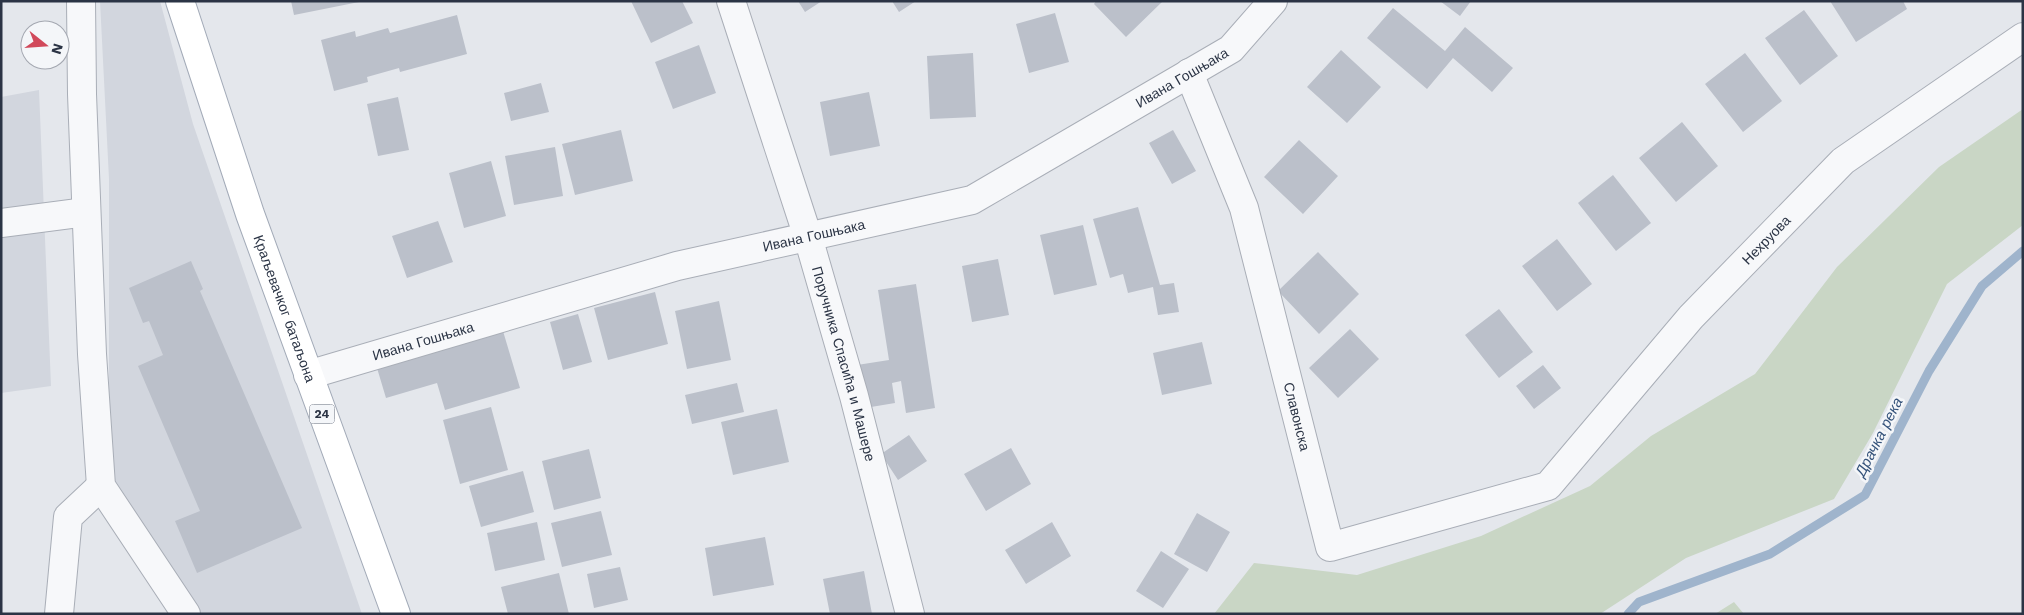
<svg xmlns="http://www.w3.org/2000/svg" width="2024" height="615" viewBox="0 0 2024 615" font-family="'Work Sans',sans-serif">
	<rect width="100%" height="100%" fill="#e4e7ec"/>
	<path fill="#d2d6de" d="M100,1H160L193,124L362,614H200L155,549L109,474V179Z
		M39,90L51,386L1,393V97Z"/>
	<path fill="#c9d6c5" d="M2023,109V225L1947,284L1873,433L1834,499L1686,558L1600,614H1214L1254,563L1357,575L1481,536L1590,486L1651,436L1755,374L1837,267L1939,167Z
		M1734,602L1744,614H1715Z"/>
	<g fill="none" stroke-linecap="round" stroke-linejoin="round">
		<path stroke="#9fb4cc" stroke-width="9" d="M1628,614L1639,602L1770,554L1865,495L1929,371L1982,286L2023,251"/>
	</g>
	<path fill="#bbc0ca" d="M291,1H359V2L294,15Z
		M631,1H682L693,23L651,43Z
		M798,1H822L805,12Z
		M892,1H916L899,12Z
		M1096,1H1163L1126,37L1094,4Z
		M1440,1H1471L1460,16Z
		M1830,1H1903L1907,9L1856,42Z
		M1393,8L1445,51L1465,27L1513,68L1492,92L1453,58L1427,89L1367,38Z
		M1804,10L1838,56L1800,85L1765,38Z
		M1055,13L1069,62L1029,73L1016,24Z
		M457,15L467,54L400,72L399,68L367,77L368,82L334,91L321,40L355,31L356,37L388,28L390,33Z
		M699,45L716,93L673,109L655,62Z
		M1341,50L1381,87L1347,123L1307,87Z
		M973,53L976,117L930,119L927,56Z
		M1745,53L1782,101L1743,132L1705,84Z
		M541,83L549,112L511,121L504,93Z
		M869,92L880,146L830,156L820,102Z
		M398,97L409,150L378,156L367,104Z
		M1682,122L1718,166L1676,202L1639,158Z
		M621,130L633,181L575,195L562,144Z
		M1173,130L1196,171L1172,184L1149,143Z
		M1299,140L1338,176L1303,214L1264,177Z
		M555,147L563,196L514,205L505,156Z
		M491,161L506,216L464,228L449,173Z
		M1613,175L1651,223L1616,251L1578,203Z
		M1138,207L1160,285L1174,283L1179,312L1158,315L1153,287L1128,293L1123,274L1110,278L1093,219Z
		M438,221L453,262L407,278L392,236Z
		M1083,225L1097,285L1054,295L1040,235Z
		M1557,239L1592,284L1557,311L1522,266Z
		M1318,252L1359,294L1319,334L1278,291Z
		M998,259L1009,315L972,322L962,266Z
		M191,261L203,289L200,291L302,528L197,573L175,521L200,511L138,366L163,355L149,321L143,323L129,288Z
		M916,284L935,408L906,413L901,381L892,383L895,403L865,408L857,365L889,360L878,290Z
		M655,292L668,344L608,360L594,308Z
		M719,301L731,360L687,369L675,311Z
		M1499,309L1533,352L1499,378L1465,335Z
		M578,314L592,362L563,370L550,322Z
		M500,321L520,388L445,410L437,383L386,398L374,358Z
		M1350,329L1379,359L1338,398L1309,368Z
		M1202,342L1212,384L1162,395L1153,353Z
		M1543,365L1561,388L1534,409L1516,386Z
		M737,383L744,412L692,424L685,395Z
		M491,407L508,470L460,484L443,420Z
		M777,409L789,462L733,475L721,422Z
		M909,435L927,461L898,480L881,454Z
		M1011,448L1031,484L986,511L964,474Z
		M589,449L601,498L554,510L542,461Z
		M523,471L534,512L481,527L469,486Z
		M601,511L612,555L562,567L551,523Z
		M1197,513L1230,532L1207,572L1174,554Z
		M537,522L545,560L495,571L487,533Z
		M1052,522L1071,556L1026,584L1005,550Z
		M765,537L774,585L713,596L705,548Z
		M1161,551L1189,569L1163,608L1136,591Z
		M620,567L628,600L594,608L587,574Z
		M864,571L872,614H830L823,579Z
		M559,573L569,614H508L501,587Z"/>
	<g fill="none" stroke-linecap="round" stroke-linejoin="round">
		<g stroke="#a9aeb7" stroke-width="30">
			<g id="minor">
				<path d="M81,1L82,94L92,354L101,486L186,614"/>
				<path id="s1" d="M731,1L808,237L854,396L910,614"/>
				<path id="s2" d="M1189,73L1244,208L1330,547L1548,486L1691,317L1843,161L2023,37"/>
				<path d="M1,223L86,212"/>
				<path id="s3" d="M308,375L677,266L972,200L1231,49L1273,1"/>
				<path d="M59,614L68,517L101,486"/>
			</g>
		</g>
		<g stroke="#a3abb8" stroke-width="30">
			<g id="major">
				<path id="s4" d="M180,1L250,214L396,614"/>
			</g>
		</g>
		<use href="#minor" stroke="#f7f8fa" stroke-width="28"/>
		<use href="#major" stroke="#fff" stroke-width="28"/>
	</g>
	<g text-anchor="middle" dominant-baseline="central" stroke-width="5" stroke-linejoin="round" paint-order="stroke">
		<rect fill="#f4f6f9" stroke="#676e7b" stroke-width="1" x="309.5" y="404.5" width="25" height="19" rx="4"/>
		<g font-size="12" font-weight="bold" fill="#2b3445">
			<text x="322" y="414">24</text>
		</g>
		<g font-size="14" fill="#2b3445" stroke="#f4f6f9">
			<text stroke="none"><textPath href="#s3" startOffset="930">Ивана Гошњака</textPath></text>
			<text stroke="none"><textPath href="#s3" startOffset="525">Ивана Гошњака</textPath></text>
			<text stroke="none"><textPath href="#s2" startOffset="1051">Нехруова</textPath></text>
			<text stroke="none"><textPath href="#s4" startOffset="325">Краљевачког батаљона</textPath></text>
			<text stroke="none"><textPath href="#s3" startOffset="120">Ивана Гошњака</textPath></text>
			<text stroke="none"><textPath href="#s1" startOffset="380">Поручника Спасића и Машере</textPath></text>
			<text stroke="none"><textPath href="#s2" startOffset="361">Славонска</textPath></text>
		</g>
		<g font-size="15" font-style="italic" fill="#34527a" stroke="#f4f6f9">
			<text transform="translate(1879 437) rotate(-63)">Драчка река</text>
		</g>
	</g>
	<rect width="2024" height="615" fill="none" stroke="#2b3445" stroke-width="5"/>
	<g transform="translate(45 45) rotate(107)"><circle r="24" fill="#f4f6f9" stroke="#a4a8b1"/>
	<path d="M0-4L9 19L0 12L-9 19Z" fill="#d1495b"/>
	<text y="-8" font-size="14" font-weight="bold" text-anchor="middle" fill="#2b3445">N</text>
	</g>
</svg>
